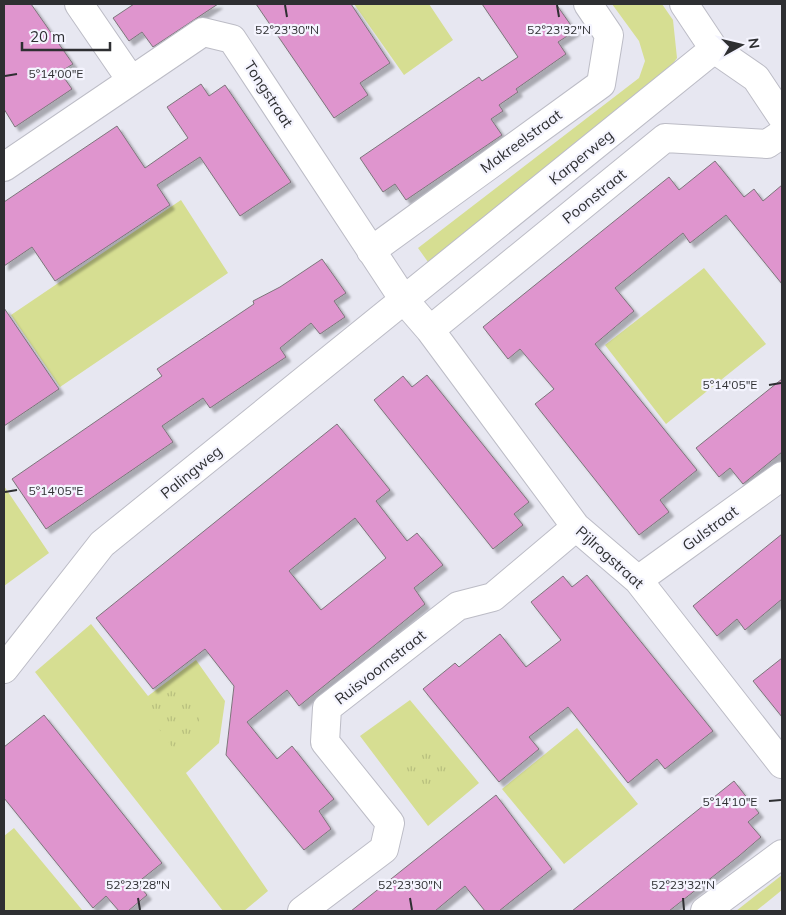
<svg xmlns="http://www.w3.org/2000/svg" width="786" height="915" viewBox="0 0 786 915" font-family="Mulish,sans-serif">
	<defs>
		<pattern id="park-tufts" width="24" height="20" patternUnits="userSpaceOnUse" patternTransform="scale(1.25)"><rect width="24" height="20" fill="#d6de92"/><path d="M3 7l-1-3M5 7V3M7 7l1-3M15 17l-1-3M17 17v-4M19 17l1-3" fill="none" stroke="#b8bf7e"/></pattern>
		<filter id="shadow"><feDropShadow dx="4.5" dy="4.5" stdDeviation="1" flood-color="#0004"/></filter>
	</defs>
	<rect width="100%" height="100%" fill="#e7e7f1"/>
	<path fill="#d6de92" d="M354,4H429L453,40L404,75Z
		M612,4H662L673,20L677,58L666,74L428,262L418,248L639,78L645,61L639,41Z
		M181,200L228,273L60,387L11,315Z
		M704,268L766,344L666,424L605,345Z
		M4,486L49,553L4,586Z
		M91,624L148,696L196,660L225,701L219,743L186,773L268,891L244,911H223L35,672Z
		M410,700L479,783L428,826L360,736Z
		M577,728L638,804L564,864L502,789Z
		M14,828L83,911H4V836Z
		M782,875V890L756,911H736Z"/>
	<path fill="url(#park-tufts)" d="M180,684L200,707L198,734L175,751L145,710Z
		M432,741L452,769L422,791L402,765Z"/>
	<path fill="#df95ce" stroke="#7d757b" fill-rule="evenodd" filter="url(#shadow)" d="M4,4H31L73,64L60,72L72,89L15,127L4,109Z
		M134,4H218L153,47L142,32L129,41L113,18Z
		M256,4H351L390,63L360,83L368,95L334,118Z
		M482,4H556L575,31L558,42L566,54L516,89L518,92L499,105L503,111L491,119L502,135L406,200L395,184L383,192L360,158L479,77L482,81L518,57Z
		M201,84L209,96L225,85L291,182L240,216L200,157L157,185L170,205L55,281L32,247L4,266V202L117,126L145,168L188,138L167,107Z
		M715,161L744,197L754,189L763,201L782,185V284L726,215L690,243L683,233L615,288L634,311L595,344L697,470L660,500L669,512L639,535L535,404L554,389L520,349L508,359L483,327L669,177L679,190Z
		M322,259L346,293L334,301L345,317L320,334L311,323L280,348L286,357L210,408L203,398L162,426L173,442L46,529L12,479L162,376L157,369L254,304L253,301L280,287Z
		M4,308L59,389L4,426Z
		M427,375L529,502L514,514L523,525L493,549L374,400L403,376L412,387Z
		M782,379V452L743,484L730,468L719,477L696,448Z
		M337,424L390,490L376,501L407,541L417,533L443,565L414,588L425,604L375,645L299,706L287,690L247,722L277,759L292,746L334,799L319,811L331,829L304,850L226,755L234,686L205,649L153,689L96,618ZM355,518L386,558L321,610L289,571Z
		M782,534V599L745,630L737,619L717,636L693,606Z
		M587,575L713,731L665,769L657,759L628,783L568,707L529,737L539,749L499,782L423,689L455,663L459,667L500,634L526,667L561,640L531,602L563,576L572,587Z
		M782,658V717L753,681Z
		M44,715L162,863L137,883L147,895L128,911H119L106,896L93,908L4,798V747Z
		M734,781L759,813L748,822L761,837L739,856L669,911H572Z
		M496,795L552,869L514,899L499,911H485L465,886L435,911H351Z"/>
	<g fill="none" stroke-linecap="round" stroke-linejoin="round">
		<g stroke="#bcbcc6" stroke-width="30">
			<path id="minor" d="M79,4L131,80
				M684,4L714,49L756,78L782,117
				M4,167L203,32L232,39L404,300L430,330L576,527L638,580L782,764
				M371,251L601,84L609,35L588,4
				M430,330L665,138L767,144L782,134
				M638,580L782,476
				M4,669L102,544L714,49
				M302,911L384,849L390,823L325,742L327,708L458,606L493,597L576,527
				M705,911L782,854"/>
		</g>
		<use href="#minor" stroke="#fff" stroke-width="28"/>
	</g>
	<path fill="none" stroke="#2e2f32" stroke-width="2" d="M285,5L287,17M557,5L559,17M5,76L17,74M769,385L781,383M5,492L17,490M769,801L781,800M138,898L140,910M410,898L412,910M683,898L684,910"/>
	<g text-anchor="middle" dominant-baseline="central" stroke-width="4.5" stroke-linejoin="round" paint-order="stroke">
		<g font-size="15" fill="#2e2f32" stroke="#f4f4fe">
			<text transform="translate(269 94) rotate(57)">Tongstraat</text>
			<text transform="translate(521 141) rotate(-36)">Makreelstraat</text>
			<text transform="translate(581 157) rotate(-39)">Karperweg</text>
			<text transform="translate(594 196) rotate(-39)">Poonstraat</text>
			<text transform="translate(191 472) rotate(-39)">Palingweg</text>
			<text transform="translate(710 528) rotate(-36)">Gulstraat</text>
			<text transform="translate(610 557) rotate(42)">Pijlrogstraat</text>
			<text transform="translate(380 667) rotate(-38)">Ruisvoornstraat</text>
		</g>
	</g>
	<g font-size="12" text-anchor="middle" fill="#2e2f32" stroke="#f4f4fe" stroke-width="4.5" stroke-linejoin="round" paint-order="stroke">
		<text x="287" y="34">52°23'30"N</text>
		<text x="559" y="34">52°23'32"N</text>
		<text x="56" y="78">5°14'00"E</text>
		<text x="730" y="389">5°14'05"E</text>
		<text x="56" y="495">5°14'05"E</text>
		<text x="730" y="806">5°14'10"E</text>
		<text x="138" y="889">52°23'28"N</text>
		<text x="410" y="889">52°23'30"N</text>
		<text x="683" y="889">52°23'32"N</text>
	</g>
	<rect width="786" height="915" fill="none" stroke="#2e2f32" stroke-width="10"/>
	<g transform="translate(741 45) rotate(82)" stroke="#f4f4fe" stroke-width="4" paint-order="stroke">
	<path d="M0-4L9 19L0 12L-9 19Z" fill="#2e2f32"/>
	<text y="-8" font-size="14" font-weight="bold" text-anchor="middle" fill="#2e2f32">N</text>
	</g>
	<path d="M22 42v8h88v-8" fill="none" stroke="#2e2f32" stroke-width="2.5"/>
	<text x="30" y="42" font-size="15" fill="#2e2f32" stroke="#f4f4fe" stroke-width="4" paint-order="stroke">20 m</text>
</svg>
